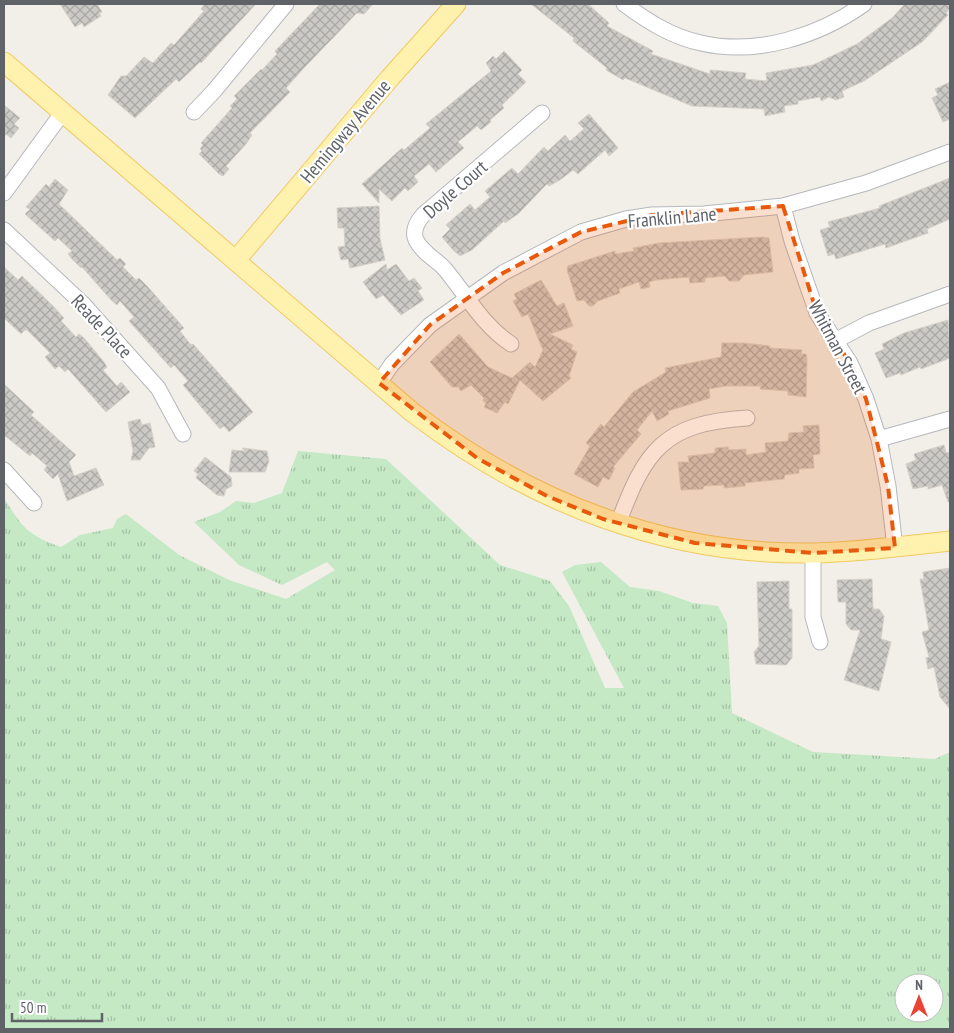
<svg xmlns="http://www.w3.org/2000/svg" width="954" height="1033" viewBox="0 0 954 1033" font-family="'PT Sans Narrow',sans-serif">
	<defs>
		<pattern id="grass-tufts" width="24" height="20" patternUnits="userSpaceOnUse" patternTransform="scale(1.25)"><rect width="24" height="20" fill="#c5e8c5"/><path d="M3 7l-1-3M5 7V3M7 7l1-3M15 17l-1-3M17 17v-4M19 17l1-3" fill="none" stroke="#a3c0a4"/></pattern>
		<pattern id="building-cross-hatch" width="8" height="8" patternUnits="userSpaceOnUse" patternTransform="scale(1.25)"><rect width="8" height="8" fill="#cccac5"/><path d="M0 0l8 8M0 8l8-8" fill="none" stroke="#a9a8a4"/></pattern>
	</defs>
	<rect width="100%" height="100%" fill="#f1efe8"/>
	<path fill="url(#grass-tufts)" fill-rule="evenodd" d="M298,451L386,459L500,565L550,581L569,606L605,688H624L562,572L575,565L601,562L630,587L659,591L693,603L718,606L727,623L732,713L813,752L935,759L950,752V1029H4V498C22,527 27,535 61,547L80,535L113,528L117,519L126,514L179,555L229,580L286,599L335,570L327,562L282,585L239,565L194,522L220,512L236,501L254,503L282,493ZM904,983H934V1013H904Z"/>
	<path fill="url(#building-cross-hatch)" stroke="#d6d1c6" d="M60,4H97L102,12L99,13L101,16L84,27L82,23L75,27Z
		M205,4H256L201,63L200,62L179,82L176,79L135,118L108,95L121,76H126L144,57L153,63L171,43L174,45L204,11L201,9Z
		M320,4H373L364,14L357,13L354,16L304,68L286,88L290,92L250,133L252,135L246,144L226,166L229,169L223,176L219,174L199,154L202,151L200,149L203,145L201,143L232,108L230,106L237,99L234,96L261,69L262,70L277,54L275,51Z
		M531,4H588L609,23L607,26L653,51L651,54L710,74V70L746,73L745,79L767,81L766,73L813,65L857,44L892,18L905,4H950V8L946,13L948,15L922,42L864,81L842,91L844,97L836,100L829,97L821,101L820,97L798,101V104L784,106L785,112L765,116L764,109L692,106L625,78L623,80L606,70L607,68L573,41L574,38Z
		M504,51L522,70L518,74L526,82L502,105L504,108L490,120L491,122L481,130L477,126L458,142L464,148L436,172L429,164L414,176L418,182L408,191L405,188L392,201L379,189V203L362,184L402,148L404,150L430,128L426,124L491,71L486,63L493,56L496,59Z
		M950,82V119L943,122L932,98L938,95L935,89Z
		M4,105L20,118L14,124L19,128L11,138L6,134L4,137Z
		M589,114L618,148L609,156L605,150L578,174L573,170L560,180L549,186L547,184L518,214L505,223L504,221L472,250L460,256L453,250L442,237L450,229L446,225L470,204L475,210L490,197L485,191L512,168L518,174L544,147L548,151L565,135L570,141L584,129L578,123Z
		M950,178V219L927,229L928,233L886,248L885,244L836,259L834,254L828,256L820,230L830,227L828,222L880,208L879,206Z
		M55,179L68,190L59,204L117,260L120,258L126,264L123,267L136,280L139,278L147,286L184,328L180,331L191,345L193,344L253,412L229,432L224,426L220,429L202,408L183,385L188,381L174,365L171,368L137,330L129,321L134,317L120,301L117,305L112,301L82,267L81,268L72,259L68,254L72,251L58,238L55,241L25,214L30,209L26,207L46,184L49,187Z
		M379,206L380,239L385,260L350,268L348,259L341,260L338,247L345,246L344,228H338L337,208Z
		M762,237L769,238L773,272L744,275L739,281H729L725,276L705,278V282L690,283L689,277L656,280L649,282L650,287L641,289L639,282L619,289L620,293L598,301L593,306H589L584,300L577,301L567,270L568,266L615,251V254L634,251L633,248L659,243Z
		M386,264L387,270L396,264L409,281L414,278L422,288L418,291L424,300L401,315L383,295L376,299L363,282Z
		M4,267L18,280L22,276L52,305L64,318L61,321L76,337L79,334L84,338L104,362L107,367L103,370L117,386L121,382L130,392L106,412L68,369L65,372L59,366L55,369L45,357L50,353L27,330H25L21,334L4,318Z
		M541,280L557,306L564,303L573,326L550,334L573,345L571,349L577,352L569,376L571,378L543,401L520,380L508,404L505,402L497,413L484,407L486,403L483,401L484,398L471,385L461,391L458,387H452L430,362L459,334L488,367L512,378L530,362L535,367L543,350L528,314L522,317L513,301L517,299L514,294Z
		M948,320L950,358L921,369L920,367L901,375L900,373L886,378L875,353L884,349L882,344L904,333Z
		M722,343H744L770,346V348L802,350L801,354H806L807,360L806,397L788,395V391L760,389L761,386H726L709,389L710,398L668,411L669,414L657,421L652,411L637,430L641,434L613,467L615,468L609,480L603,477L598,487L574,474L590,446L586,443L601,424L604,427L633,392L666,372L665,368L721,357Z
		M4,384L34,412L31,415L76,455L69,462L74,476L96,468L104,485L67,501L58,474L53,479L44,470L47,466L32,453L30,456L4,435Z
		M140,419L142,425L150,423L155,447L149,448L140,460H131L133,451L128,422Z
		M819,425L820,454L813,455L814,468L799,469V473L785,475L784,479L753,482L745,483V486L724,488V485L704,486L703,489L681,490L678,462H689L688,456L715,453V448L728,447L729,450L746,449V455L766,452L765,443L788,441L789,433L804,432L803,426Z
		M944,445L946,453L950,452V502H948L942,485L928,489V486L913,489L906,464L916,460L914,454Z
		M242,448L267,451L269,461L265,472H229L232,450L245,451Z
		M205,457L231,477L232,486L226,489L224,496L217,495L196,478L198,474L194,471Z
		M950,568V709L940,697L934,667L928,669L926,658L929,657L922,632L929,630L920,579H924L923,572Z
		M872,579L873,609H879L884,616L881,639L891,642L879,691L844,680L860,630H851L846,624V602H838L837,580Z
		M789,581V609H792V658L786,665L756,664L754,652L759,646L757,582Z"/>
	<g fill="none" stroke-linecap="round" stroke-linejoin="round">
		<g stroke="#b5b8bc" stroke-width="17">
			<path id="minor" d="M624,4C647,21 672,37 701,43C757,56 819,36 864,4
				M194,112L214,91L286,4
				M4,193L63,112
				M783,206L792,241L817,313L850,363L866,399L879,439L888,486L895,548
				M4,230L83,304L158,388L183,434
				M835,341L869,323L950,294
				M511,344C482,325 466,294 444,268C435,259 422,252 416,240C412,231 417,222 423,215L542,113
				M379,383L392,364L430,325L503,273L581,232L626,219L652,215L704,214L783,206L866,183L950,152
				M879,439L950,419
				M4,470L34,503
				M618,524C645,450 664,423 747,418
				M813,553V617L820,642"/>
		</g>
		<g stroke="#f2c960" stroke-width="21">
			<path id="major" d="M4,62L412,412C529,502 666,556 815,553C860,552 905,546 950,541
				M236,260L389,79L456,4"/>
		</g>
		<use href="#minor" stroke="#fff" stroke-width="15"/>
		<use href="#major" stroke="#fff2af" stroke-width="19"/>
	</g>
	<path fill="#e8590c" fill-opacity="0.2" stroke="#e8590c" stroke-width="4" stroke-dasharray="10 6" stroke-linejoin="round" d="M783,206L817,313L850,363L866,399L888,486L895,548L813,553L695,543L603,519L547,496L477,458L379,383L430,325L503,273L581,232L652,215Z"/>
	<g text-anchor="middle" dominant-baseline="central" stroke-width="4.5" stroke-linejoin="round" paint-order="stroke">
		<g font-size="19" fill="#5f6368" stroke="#fff">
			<text transform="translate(345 131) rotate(-50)">Hemingway Avenue</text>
			<text transform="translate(455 189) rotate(-41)">Doyle Court</text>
			<text transform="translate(672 217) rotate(-5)">Franklin Lane</text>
			<text transform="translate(102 326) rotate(47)">Reade Place</text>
			<text transform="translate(838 347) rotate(62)">Whitman Street</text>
		</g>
	</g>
	<rect width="954" height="1033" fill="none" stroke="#5f6368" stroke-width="10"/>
	<g transform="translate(919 998)"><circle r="24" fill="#ffffff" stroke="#bfc1c3"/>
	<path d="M0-4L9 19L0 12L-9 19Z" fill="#ea4335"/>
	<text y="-8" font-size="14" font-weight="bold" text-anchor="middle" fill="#5f6368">N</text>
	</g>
	<path d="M12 1013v8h90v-8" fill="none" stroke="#5f6368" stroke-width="2.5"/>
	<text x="20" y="1013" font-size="15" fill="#5f6368" stroke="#ffffff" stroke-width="4" paint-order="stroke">50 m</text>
</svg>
